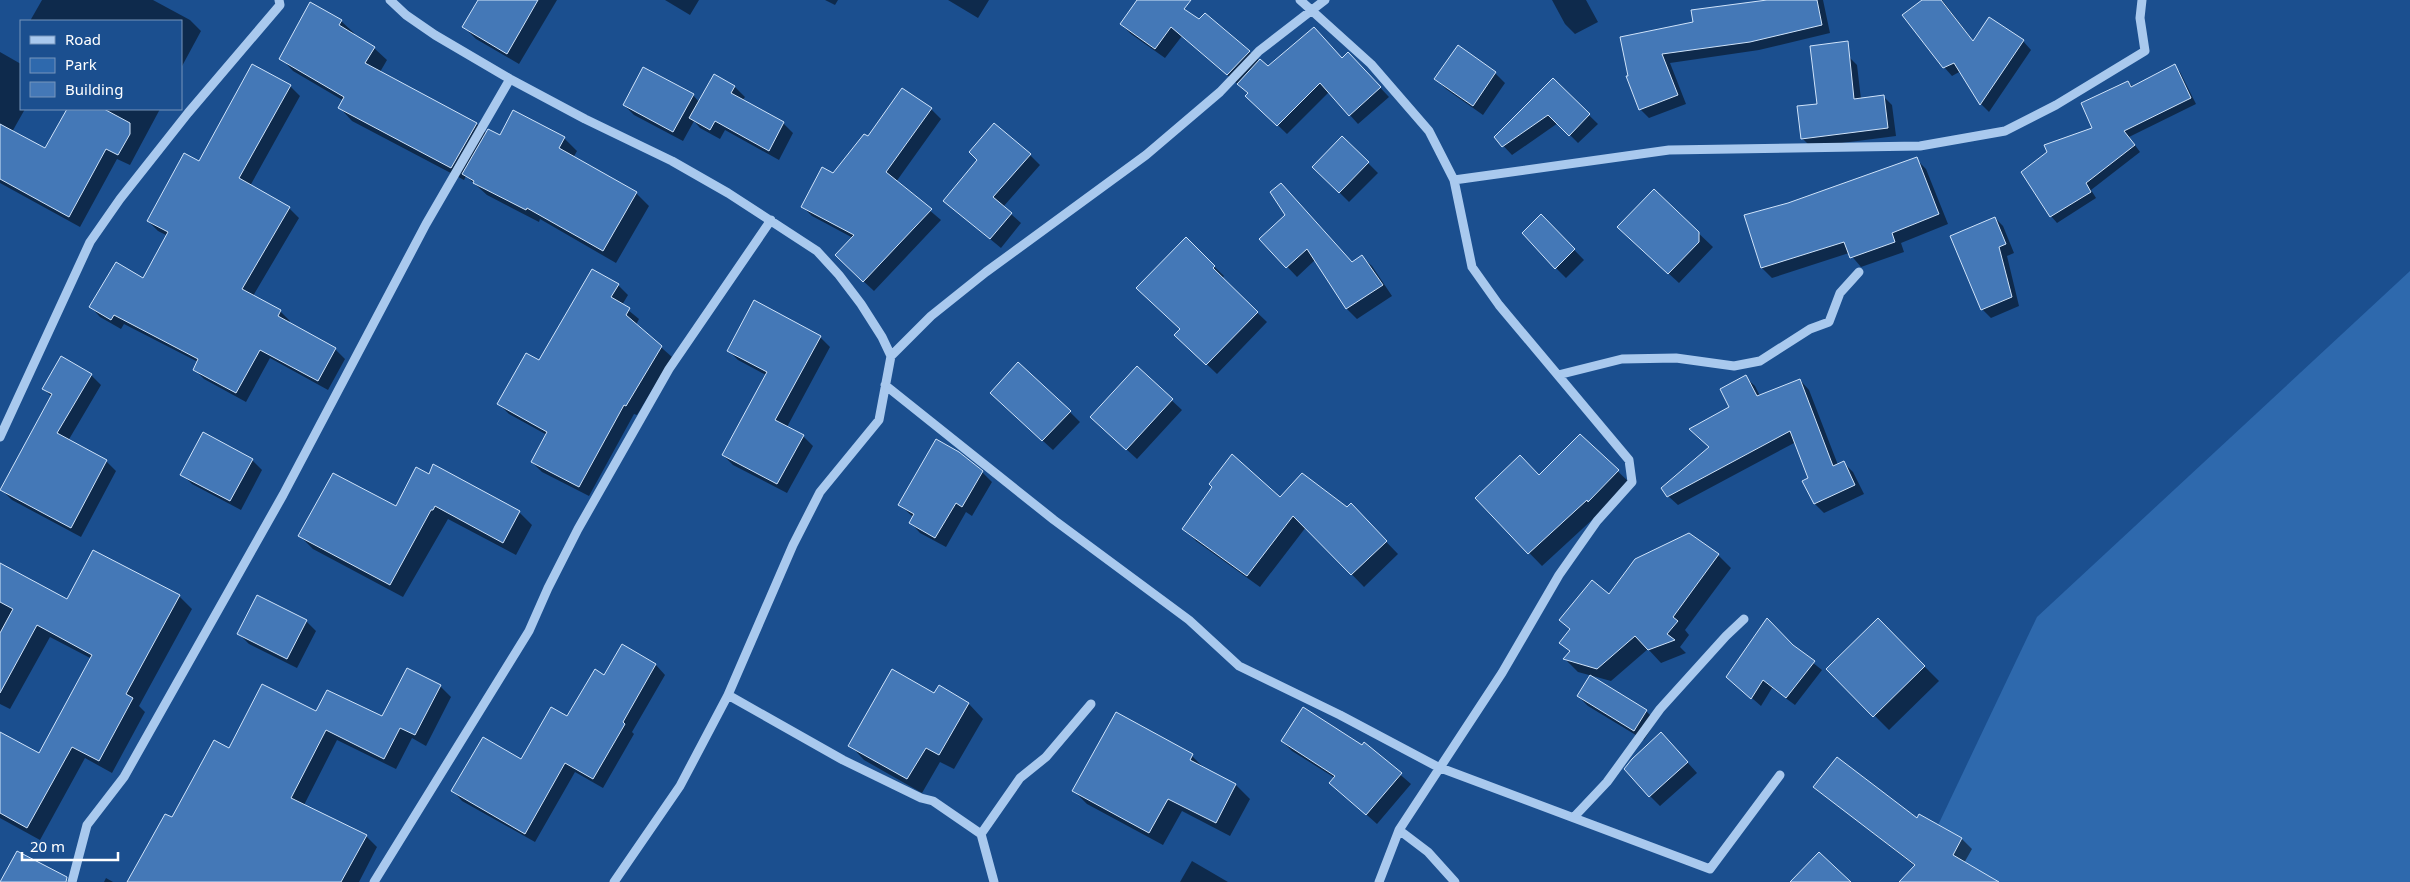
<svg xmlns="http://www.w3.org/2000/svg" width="2410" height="882" viewBox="0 0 2410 882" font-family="'Noto Sans',sans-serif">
	<rect width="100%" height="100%" fill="#1b4f8f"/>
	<path fill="#2e69ad" d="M2410,271V882H1911L2037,617Z"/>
	<path fill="#0007" d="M42,0H153L190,20L201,31L181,68V21H30Z
		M480,0H557L519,64L476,39L464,27Z
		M665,0H699L690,15Z
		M825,0H838L835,5Z
		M948,0H989L978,18Z
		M1139,0H1170L1199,21L1205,14L1268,68L1342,59L1357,63L1389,97L1358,124L1329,92L1287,134L1247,96L1249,94L1182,36L1165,58L1131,34L1121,24Z
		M1552,0H1586L1598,22L1575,34L1565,24Z
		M1767,0H1823L1830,33L1759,50L1670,63L1686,104L1649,118L1640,109L1628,77L1694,23Z
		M1924,0H1942L1974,42L1990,19L2023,41L2031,50L1989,112L1981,104L1961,71L1952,76L1944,67Z
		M341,21L354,33L353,35L374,48L387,60L380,72L477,124L487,134L500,136L514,111L564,138L577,151L573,158L636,193L649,206L616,263L540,219L539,222L487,195L466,176L464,180L352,121L340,108L344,101L293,71L281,58Z
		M0,52L21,64V109H25L12,132L45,150L68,109H160L130,165L117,159L80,227L0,183Z
		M1849,57L1857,65L1861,99L1883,96L1892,105L1896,136L1811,147L1802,138L1818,105Z
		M2174,66L2180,72L2196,104L2129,137L2140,152L2091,190L2096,198L2057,223L2051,216L2094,129L2128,82L2133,87Z
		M1495,73L1505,83L1483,115L1446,89L1436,79Z
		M715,75L735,87L745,97L742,101L783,123L793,133L779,160L725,130L720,139L700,128L694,121L683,141L634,115L624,105L693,95L699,102Z
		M1553,80L1598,124L1578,143L1558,123L1512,155L1495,137Z
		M290,86L300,96L250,186L289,208L299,218L253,296L280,311L290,321L288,324L335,349L345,359L328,390L270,358L246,402L204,379L194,369L198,362L124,324L121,329L100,317L91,307L144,280L168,236L158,231L148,221L199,163Z
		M931,109L941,119L896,182L941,220L874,291L846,265L853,238L812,216L802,206L868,138Z
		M1030,155L1040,165L1003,207L1021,223L1001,248L955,210Z
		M1916,159L1926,169L1948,224L1901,243L1904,252L1861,267L1849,253L1772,278L1762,268L1746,216L1789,204Z
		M1368,163L1378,173L1349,202L1314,167Z
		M1654,191L1713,247L1679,283L1629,237Z
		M1286,215L1353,263L1362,257L1372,266L1392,296L1357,319L1347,309L1315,260L1297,277L1261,239Z
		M1995,218L2003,226L2014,253L2007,256L2019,306L1991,318L1982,309Z
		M1551,226L1584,260L1566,278L1556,268Z
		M1186,239L1224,276L1222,279L1267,322L1217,374L1176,335L1181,329Z
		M618,285L628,295L622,305L639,319L636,325L672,357L637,415L634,414L589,496L542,472L532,462L547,435L509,414L499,404Z
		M820,337L830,347L787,427L803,436L813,446L787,493L733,465L723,455L766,375L738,360L728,350Z
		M1137,368L1182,410L1137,459L1102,427Z
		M91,375L101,385L68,441L106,461L116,471L81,537L12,500L2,490L52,397L43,388Z
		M1745,377L1755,386L1760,396L1800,380L1809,390L1838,465L1844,463L1853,472L1864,494L1824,513L1815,504L1810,479L1796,442L1678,505L1668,496L1710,447Z
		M1001,403L1070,412L1080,422L1053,450Z
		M1580,435L1631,484L1542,566L1476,498L1539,477Z
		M252,460L262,470L241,510L192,484L182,474Z
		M416,469L519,512L532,525L516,555L448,519L403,597L313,549L300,536L396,508Z
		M982,472L992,482L972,516L966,512L946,547L920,533L911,523L913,517L900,505Z
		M1280,499L1347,509L1363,518L1398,554L1364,587L1306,527L1260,587L1196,541L1184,528Z
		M94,551L179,596L192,609L139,706L145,712L112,773L85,758L40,840L0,818V734L39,755L92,659L50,637L10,709L0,704V564L67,600Z
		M1718,555L1731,568L1685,630L1689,635L1680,647L1686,653L1661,663L1648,649L1611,681L1578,672L1565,659L1571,652L1561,642L1609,596Z
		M1878,620L1939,681L1889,730L1828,669Z
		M306,621L316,631L297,668L249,644L239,634Z
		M623,646L656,665L665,675L632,732L634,734L603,788L575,772L535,842L462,801L453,791L521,760L568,718L605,676Z
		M1793,647L1822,670L1795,705L1772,688L1761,706L1737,685Z
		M1590,677L1646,711L1656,721L1644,740L1588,706L1578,696Z
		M440,686L451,697L426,746L412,738L396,769L337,740L304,805L366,836L377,847L359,882H265L230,750L316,713L382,717Z
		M939,687L969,704L983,719L954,769L940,762L922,793L864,760L850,745L935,695Z
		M1116,714L1192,756L1206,770L1236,785L1250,799L1230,836L1182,811L1163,845L1087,804L1073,790Z
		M1282,741L1362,747L1365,744L1411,784L1377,824L1331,783L1335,778L1292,751Z
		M1671,744L1697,773L1660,806L1650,796Z
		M1815,787L1917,820L1919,816L1962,839L1972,849L1964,863L1996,882H1900L1915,866Z
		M1192,861L1228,882H1180Z
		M106,878L113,882H104Z"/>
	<path fill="#4478b7" stroke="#cfe3fa" d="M478,0H538L507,54L462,27Z
		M1137,0H1191L1184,9L1199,19L1205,13L1250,51L1227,75L1171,27L1155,49L1120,24Z
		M1767,0H1817L1822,25L1750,42L1662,54L1678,95L1639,110L1626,76H1628L1620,37L1693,22L1691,10Z
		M1922,0H1941L1973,41L1989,17L2024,40L1980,105L1954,63L1943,68L1902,15Z
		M310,2L342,20L339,25L375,47L365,63L477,123L451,168L338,108L344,97L279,59Z
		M1314,27L1342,58L1348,52L1381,87L1349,116L1320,83L1277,126L1245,96L1248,93L1237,84L1260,59L1268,66Z
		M1848,41L1854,99L1884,95L1888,128L1801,139L1797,106L1817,104L1810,46Z
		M1458,45L1496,72L1473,106L1434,79Z
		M252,64L291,85L239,178L290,207L242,289L281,310L278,316L336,348L318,381L260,350L236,393L193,370L198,359L114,315L111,320L89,307L116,262L143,278L168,232L147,221L184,153L199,161Z
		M2175,64L2191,98L2124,131L2135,145L2086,183L2091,192L2050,217L2021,172L2047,152L2044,145L2092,128L2081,103L2128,81L2131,87Z
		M643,67L694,94L673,132L623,105Z
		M714,74L735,86L731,93L784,122L769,151L715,121L710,130L689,118Z
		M1553,78L1590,114L1569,136L1548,115L1502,147L1494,137Z
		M902,88L932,108L886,172L932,209L863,282L835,255L854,235L801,207L822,167L833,173L864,134L868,136Z
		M67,109H104L130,123V134L118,155L106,149L69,217L0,179V124L45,148Z
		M513,110L565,137L559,148L637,192L603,251L527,208L526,210L473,183L474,181L462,174L488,129L500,135Z
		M994,123L1031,154L993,197L1012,213L990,239L943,201L977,160L969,152Z
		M1342,136L1369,162L1339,193L1312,167Z
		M1917,157L1939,214L1892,233L1895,242L1850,258L1844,242L1761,268L1744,215L1788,203Z
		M1281,183L1352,262L1362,255L1383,285L1346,309L1307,249L1286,268L1259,239L1285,215L1270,192Z
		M1654,189L1699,232V242L1668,274L1617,227Z
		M1541,214L1575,249L1555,269L1522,233Z
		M1995,217L2006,244L1999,247L2012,297L1981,310L1950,236Z
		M1186,237L1215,266L1213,268L1258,312L1206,365L1174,335L1180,329L1136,288Z
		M592,269L619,284L611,297L630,308L626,315L662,346L626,406L624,405L579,487L531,462L547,432L497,404L526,353L539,360Z
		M754,300L821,336L775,420L804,435L777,484L722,455L767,372L727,351Z
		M61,356L92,374L57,433L107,460L71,528L0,490L52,394L42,389Z
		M1018,362L1071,411L1042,441L990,393Z
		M1137,366L1173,399L1126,450L1090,417Z
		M1746,375L1757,396L1800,379L1833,466L1844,461L1855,485L1814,504L1802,481L1808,478L1790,431L1667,497L1661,488L1709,447L1689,429L1729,407L1720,389Z
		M203,432L253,459L230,501L180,475Z
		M1580,434L1619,470L1588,502L1587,500L1528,554L1475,498L1520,455L1539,475Z
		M936,439L959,452L983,471L962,507L956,503L935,538L909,523L914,514L898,505Z
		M1232,454L1280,497L1302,473L1347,507L1351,503L1387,541L1351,575L1293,516L1247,576L1182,529L1212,487L1209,484Z
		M433,464L520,511L503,543L435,506L433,510H431L390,585L298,536L333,473L396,506L416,467L429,474Z
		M1689,533L1719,554L1673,617L1678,621L1667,634L1675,640L1648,650L1635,636L1597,669L1563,659L1570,651L1559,643L1570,629L1559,620L1592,580L1609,594L1635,559Z
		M93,550L180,595L126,694L133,698L99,761L72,747L27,828L0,813V732L39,753L92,655L37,625L0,693V633L13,609L0,602V563L67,599Z
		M257,595L307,620L287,659L237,634Z
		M1767,618L1793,645L1815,661L1786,698L1763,680L1751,699L1726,677Z
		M1878,618L1925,666L1873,717L1826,669Z
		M622,644L656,664L623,722L625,724L593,779L565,763L525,834L451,791L483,737L521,759L551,707L567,716L595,669L604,675Z
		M407,668L441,685L415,735L400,728L384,759L326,730L291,798L367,835L341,882H127L165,814L172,817L214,740L229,748L262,684L316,711L327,690L382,716Z
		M892,669L934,693L939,685L969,703L939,755L926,748L907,779L848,746Z
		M1590,675L1647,710L1634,731L1577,696Z
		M1303,707L1362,745L1364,742L1402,773L1366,815L1329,783L1335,776L1281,741Z
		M1116,712L1193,754L1190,760L1236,784L1216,823L1168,799L1149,833L1072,791Z
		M1661,732L1688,762L1649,797L1624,769L1632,759Z
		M1837,757L1917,818L1919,814L1962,838L1953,855L1999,882H1899L1915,865L1813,787Z
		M17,851L67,877L66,882H0Z
		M1819,852L1851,882H1790Z"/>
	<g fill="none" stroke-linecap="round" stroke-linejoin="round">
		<path stroke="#a9c9ee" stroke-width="9" d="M390,0L406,15L435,35L510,79L585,119L672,161L728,193L817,251L839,275L861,304L882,337L891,356L879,420L820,492L793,545L728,695L680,786L614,882
			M1300,0L1371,64L1429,131L1454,180L1472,267L1499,305L1629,460L1632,482L1597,521L1559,575L1502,673L1399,830L1428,852L1455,882
			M1454,180L1669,150L1920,146L2005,131L2056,105L2145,51L2140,18L2142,0
			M891,356L931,316L986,272L1146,155L1220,92L1259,51L1325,0
			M1558,375L1622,359L1676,358L1734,366L1760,361L1810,329L1829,322L1840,293L1859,272
			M885,385L1054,520L1189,620L1239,666L1340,715L1438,767L1710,869L1780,775
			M0,437L90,242L120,199L188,113L280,5L279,0
			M728,695L843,760L921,798L933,801L981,834L994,882
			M1574,817L1607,782L1660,709L1726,636L1744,619
			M981,834L1020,778L1046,757L1091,704
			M72,882L87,825L124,777L283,495L426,224L510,79
			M374,882L529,631L548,588L578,529L669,369L771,220
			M1379,882L1399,830"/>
	</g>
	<rect x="20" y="20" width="162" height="90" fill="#1b4f8f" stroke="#7695bc"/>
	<rect x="30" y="36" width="25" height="8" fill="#a9c9ee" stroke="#7695bc"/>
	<text x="65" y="45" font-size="15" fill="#ffffff">Road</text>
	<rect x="30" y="58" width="25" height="15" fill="#2e69ad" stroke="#7695bc"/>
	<text x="65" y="70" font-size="15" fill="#ffffff">Park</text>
	<rect x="30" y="82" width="25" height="15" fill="#4478b7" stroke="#7695bc"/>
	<text x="65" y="95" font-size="15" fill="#ffffff">Building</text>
	<path d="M22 852v8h96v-8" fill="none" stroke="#ffffff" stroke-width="2.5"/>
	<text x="30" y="852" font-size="15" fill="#ffffff" stroke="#1b4f8f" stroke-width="4" paint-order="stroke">20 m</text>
</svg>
